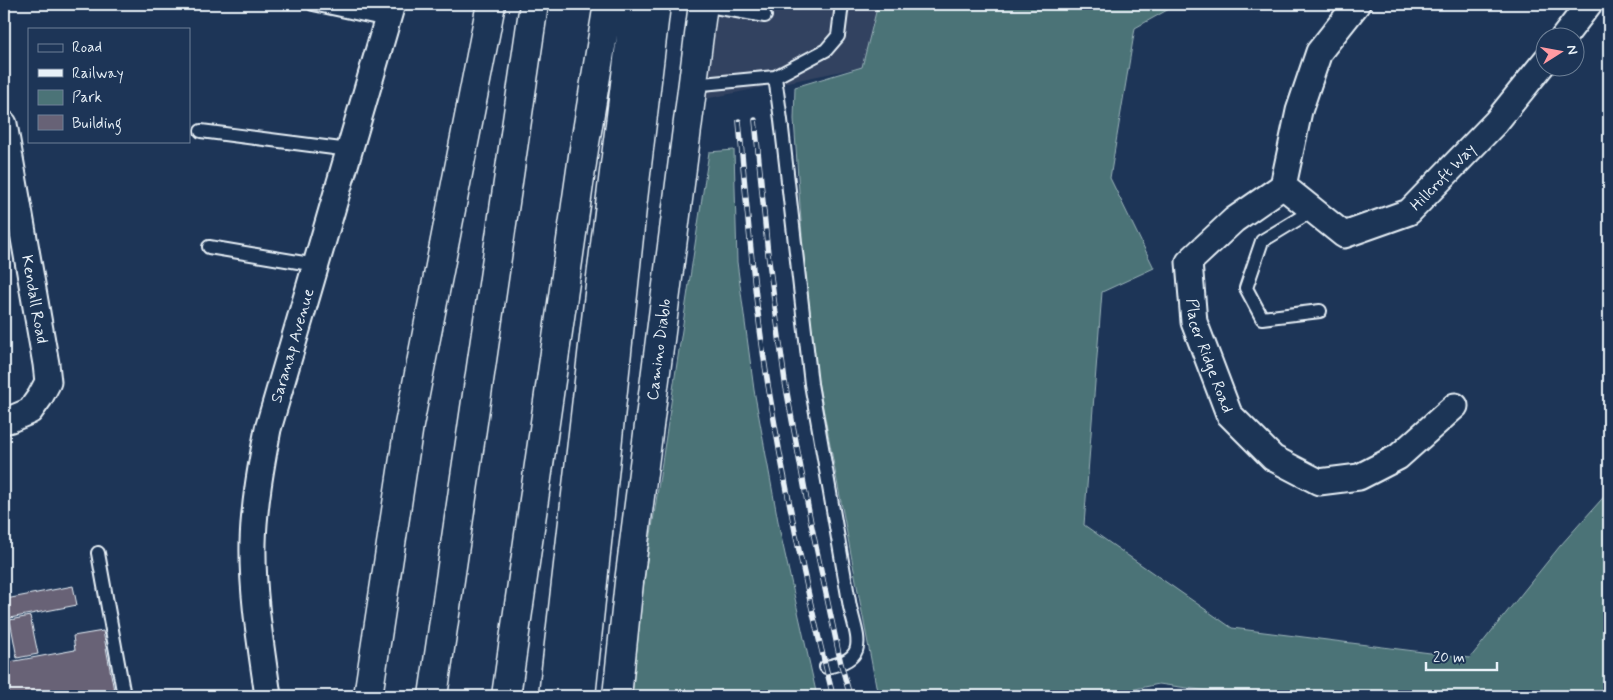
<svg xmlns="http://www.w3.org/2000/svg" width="1613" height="700" viewBox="0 0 1613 700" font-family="Mynerve,sans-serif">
	<rect width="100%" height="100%" fill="#1d3557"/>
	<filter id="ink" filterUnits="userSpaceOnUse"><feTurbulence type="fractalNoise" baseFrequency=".02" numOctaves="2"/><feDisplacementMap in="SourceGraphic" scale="10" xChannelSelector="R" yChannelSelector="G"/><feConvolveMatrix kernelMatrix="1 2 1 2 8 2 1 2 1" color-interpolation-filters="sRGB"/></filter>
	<g filter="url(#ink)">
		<path fill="#334260" d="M703,4H878L862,67L690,102Z"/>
		<path fill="#4b7377" stroke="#9ab2b8" d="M878,4H1178L1135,28L1110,178L1154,268L1102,292L1084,525L1232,628L1470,658L1560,546L1609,491V696H1243L1159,684L1102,696H878L817,376L803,250L794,119L795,87L862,67Z
			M734,150L737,262L754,390L780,532L817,696H632L644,581L709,152Z"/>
		<path fill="#676276" stroke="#e8f1f8" d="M73,586L77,605L10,618L6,599Z
			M30,616L38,654L17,658L10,620Z
			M103,631L115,696H4V687H7L4,663L75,650L73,636Z"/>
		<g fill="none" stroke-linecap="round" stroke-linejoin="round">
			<g stroke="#e8f1f8" stroke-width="16">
				<path id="service" d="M313,4L387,20
					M703,5L765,16
					M775,77L781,120L811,384L850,607C858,640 869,659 826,667
					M692,85L775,77L826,50L838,36L842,4
					M201,131L349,150
					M1313,210L1262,241L1246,288L1262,318L1320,311
					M209,247L316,265
					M98,553L124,696"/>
			</g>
			<g stroke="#e8f1f8" stroke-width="29">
				<g id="minor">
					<path id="s1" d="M1357,4L1319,52L1299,111L1283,186L1344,235L1409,212L1496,122L1546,60"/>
					<path d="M1563,38L1589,4"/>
					<path id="s2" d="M4,124L46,364L48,382L40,397L30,411L11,419L4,421"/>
					<path id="s3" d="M1283,186L1234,220L1189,262L1194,322L1229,414L1273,458L1319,482L1359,477L1398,457L1455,406"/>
					<path id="s4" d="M268,696C261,646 252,594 253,543C254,505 261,466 268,429L392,4"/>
				</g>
			</g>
			<g stroke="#e8f1f8" stroke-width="31">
				<g id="tertiary">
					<path id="s5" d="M617,696L629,582L703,4"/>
				</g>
			</g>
			<g stroke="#e8f1f8" stroke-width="31">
				<path id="motorway" d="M368,696L409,425L491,4
					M433,696L534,4
					M506,696L584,149L608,4
					M553,696L600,285L635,4
					M581,696L632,208L656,4"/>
			</g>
			<use href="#service" stroke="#1d3557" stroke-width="12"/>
			<use href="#minor" stroke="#1d3557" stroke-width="25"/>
			<use href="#tertiary" stroke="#1d3557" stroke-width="28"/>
			<use href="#motorway" stroke="#1d3557" stroke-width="28"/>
			<g stroke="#e8f1f8" stroke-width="5.5">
				<path id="rail" d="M755,120L768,254L785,382L811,523L841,664L850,696
					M739,121C747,209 754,297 768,385C785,489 807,594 833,696"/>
			</g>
			<use href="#rail" stroke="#1d3557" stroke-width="4" stroke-dasharray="11" stroke-linecap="butt"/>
		</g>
	</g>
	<g text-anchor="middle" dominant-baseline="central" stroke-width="4" stroke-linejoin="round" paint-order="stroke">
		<g font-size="16" fill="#e8f1f8" stroke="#1d3557">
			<text stroke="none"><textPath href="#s1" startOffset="396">Hillcroft Way</textPath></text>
			<text stroke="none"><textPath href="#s2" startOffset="178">Kendall Road</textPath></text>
			<text stroke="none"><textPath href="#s4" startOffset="356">Saranap Avenue</textPath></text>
			<text stroke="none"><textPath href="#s5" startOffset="349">Camino Diablo</textPath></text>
			<text stroke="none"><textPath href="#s3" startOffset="218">Placer Ridge Road</textPath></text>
		</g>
	</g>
	<rect width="1613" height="700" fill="none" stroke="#1d3557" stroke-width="20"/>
	<rect x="10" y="10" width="1593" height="680" fill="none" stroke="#e8f1f8" stroke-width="2" filter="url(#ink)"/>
	<rect x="28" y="28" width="162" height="115" fill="#1d3557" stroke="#6e8097"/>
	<rect x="38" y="44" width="25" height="8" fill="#1d3557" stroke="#6e8097"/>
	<text x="72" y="52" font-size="15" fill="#e8f1f8">Road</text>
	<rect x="38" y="69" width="25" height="8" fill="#e8f1f8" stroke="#6e8097"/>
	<text x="72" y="78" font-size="15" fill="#e8f1f8">Railway</text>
	<rect x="38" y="90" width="25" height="15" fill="#4b7377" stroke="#6e8097"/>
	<text x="72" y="102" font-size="15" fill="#e8f1f8">Park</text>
	<rect x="38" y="115" width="25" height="15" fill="#676276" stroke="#6e8097"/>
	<text x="72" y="128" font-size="15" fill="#e8f1f8">Building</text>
	<g transform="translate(1560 52) rotate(79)"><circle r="24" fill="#1d3557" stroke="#6e8097"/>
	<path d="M0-4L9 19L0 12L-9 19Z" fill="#ff9aa2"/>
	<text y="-8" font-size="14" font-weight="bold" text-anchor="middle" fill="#e8f1f8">N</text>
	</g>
	<path d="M1426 662v8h71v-8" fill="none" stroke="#e8f1f8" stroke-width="2.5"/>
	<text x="1433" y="662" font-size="15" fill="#e8f1f8" stroke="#1d3557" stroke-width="4" paint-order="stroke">20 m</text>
</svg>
